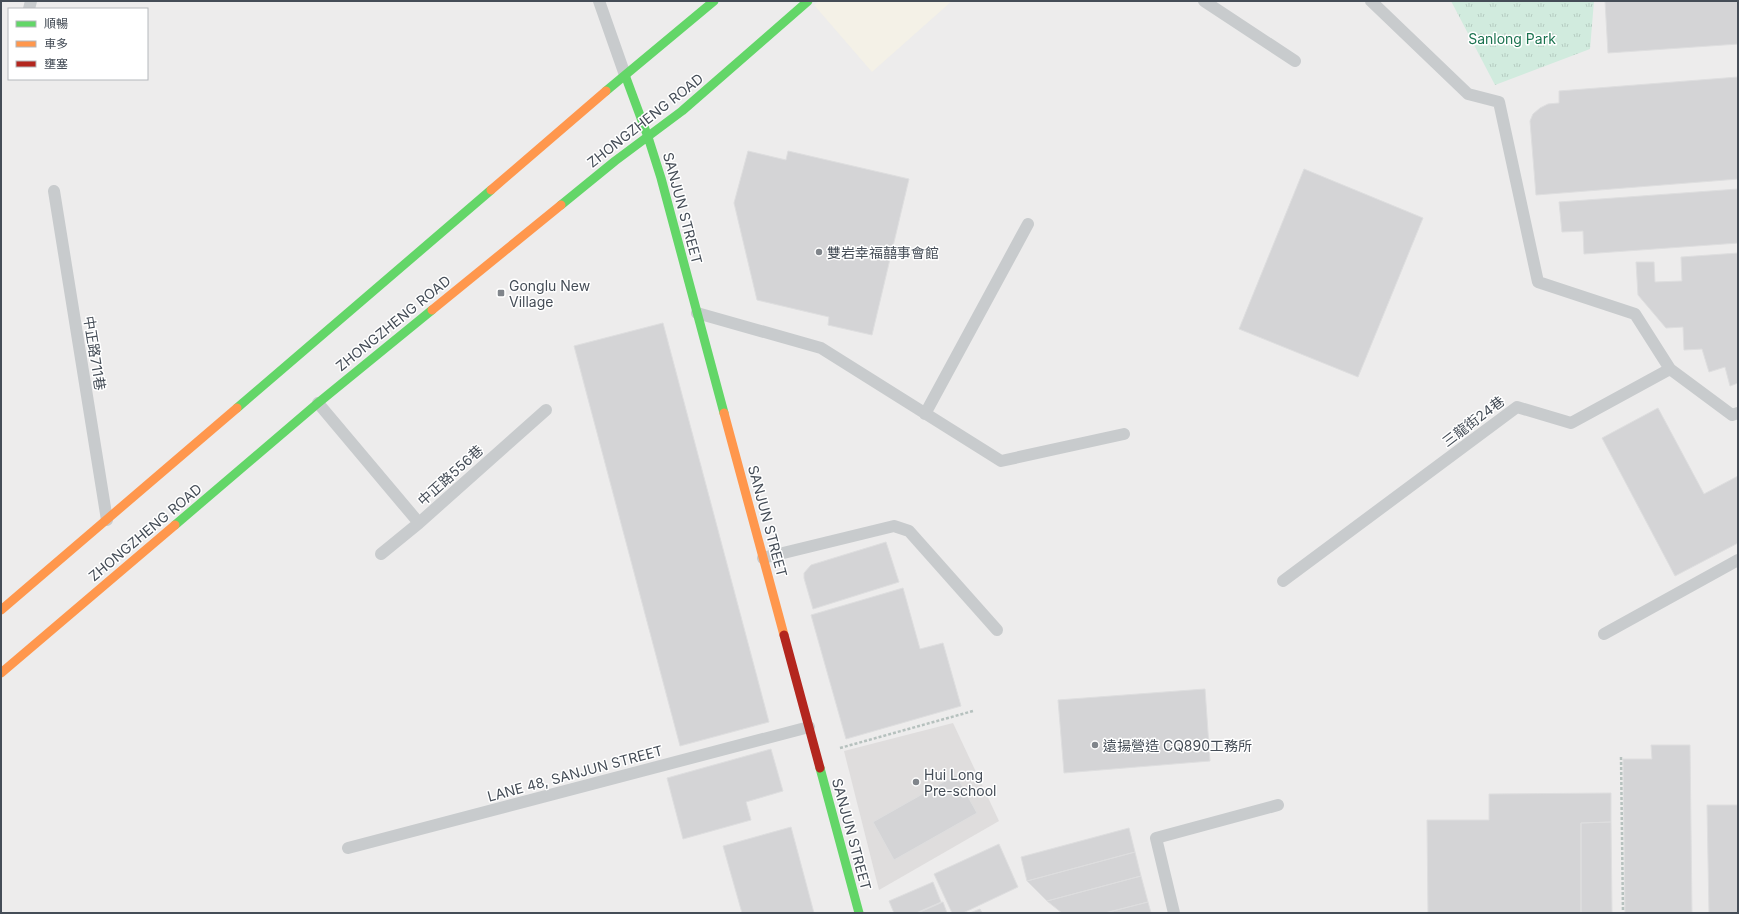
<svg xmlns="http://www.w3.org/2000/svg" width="1739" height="914" viewBox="0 0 1739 914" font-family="Inter,'Noto Sans TC',sans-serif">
	<defs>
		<pattern id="park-tufts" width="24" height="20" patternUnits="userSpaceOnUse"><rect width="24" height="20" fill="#d1ebde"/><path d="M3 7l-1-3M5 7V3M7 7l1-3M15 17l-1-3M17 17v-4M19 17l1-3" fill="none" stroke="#b5cbc1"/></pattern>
	</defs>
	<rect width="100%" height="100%" fill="#edecec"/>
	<path fill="#f4f1e7" d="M819,1H952L872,72L814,5Z"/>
	<path fill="#dfdddd" d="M953,723L999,821L879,890L844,751Z"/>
	<path fill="url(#park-tufts)" d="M1451,1H1594L1590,49L1495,85Z"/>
	<path fill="#d4d4d6" stroke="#dededf" d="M1605,1H1738V44L1608,53Z
		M1738,77V179L1536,195L1530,121L1533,114L1540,108L1548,104L1559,103V91Z
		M748,151L786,160L788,151L909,179L872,335L828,325L829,317L757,300L734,203Z
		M1304,169L1423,218L1358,377L1239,329Z
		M1738,189V243L1584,254L1583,231L1562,232L1559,202Z
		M1738,253V383L1730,386L1725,367L1709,372L1702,349L1684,350L1683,327L1666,328L1638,295L1636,262H1654L1655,282L1682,281L1681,257Z
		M663,323L769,722L680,746L574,346Z
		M1658,408L1704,494L1738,476V543L1675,576L1602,438Z
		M886,542L899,582L813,609L804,578V573L811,565Z
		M903,588L920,649L943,643L961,706L846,739L811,615Z
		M1205,689L1210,761L1064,773L1058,700Z
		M1651,745H1690L1692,913H1625L1623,759H1652Z
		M771,749L783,791L746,802L751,820L683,839L667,778Z
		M956,775L977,813L894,860L873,822Z
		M1611,793V822L1581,823V913H1428L1427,820H1489V794Z
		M1707,805H1738V913H1709Z
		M1611,822L1612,913H1581V823Z
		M791,827L814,913H742L723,846Z
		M1129,828L1135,852L1027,881L1021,857Z
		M999,844L1018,887L963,913H952L934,874Z
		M1135,852L1141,876L1047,901L1027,881Z
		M1141,876L1148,902L1105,913H1062L1047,901Z
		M933,882L941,902L916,913H894L889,901Z
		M943,902L947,913H918Z
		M1148,902L1151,913H1105Z
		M980,909L982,913H970Z"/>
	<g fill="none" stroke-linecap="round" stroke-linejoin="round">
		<path stroke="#b6c1be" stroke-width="2.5" stroke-dasharray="3 2" stroke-linecap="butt" d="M840,748L973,711
			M1621,757L1623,913"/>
		<path stroke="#c8cbcd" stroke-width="12" d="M599,1L625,75
			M1204,1L1295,61
			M1371,1L1468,94L1499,102L1538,282L1635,314L1670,369
			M29,9L31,1
			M54,191L107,520
			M697,313L821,348L1001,461L1124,434
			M318,403L419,523
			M925,414L1028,224
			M381,554L419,523L546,410
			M763,558L894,526L909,531L997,630
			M1283,581L1517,407L1571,423L1670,369L1732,415L1738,413
			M1604,634L1738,560
			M348,848L809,727
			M1174,913L1156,838L1278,805"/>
		<path stroke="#63d668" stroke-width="9" d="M625,75L648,137L661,178L724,413
			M606,91L714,1
			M561,205L615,161L682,111L808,1
			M237,408L491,190
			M175,525L318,403L432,310
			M820,768L859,913"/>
		<path stroke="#ff974d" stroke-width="9" d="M491,190L606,91
			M432,310L561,205
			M724,413L784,635
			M1,610L237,408
			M1,673L175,525"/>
		<path stroke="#b3261e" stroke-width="9" d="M784,635L820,768"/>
	</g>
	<g fill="#80858b" stroke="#fff" stroke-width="1.5">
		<circle cx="819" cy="252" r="4"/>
		<rect x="497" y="289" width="8" height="8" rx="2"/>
		<circle cx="1095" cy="745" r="4"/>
		<circle cx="916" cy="782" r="4"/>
	</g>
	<g text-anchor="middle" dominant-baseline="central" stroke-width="3" stroke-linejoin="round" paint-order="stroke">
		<g font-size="14" fill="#1b7350" stroke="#fff">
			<text x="1512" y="38">Sanlong Park</text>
		</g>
		<g font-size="14" fill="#454d57" stroke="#fff">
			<text transform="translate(645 120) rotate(-38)">ZHONGZHENG ROAD</text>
			<text transform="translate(683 208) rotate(75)">SANJUN STREET</text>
			<text transform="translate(393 323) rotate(-39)">ZHONGZHENG ROAD</text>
			<text transform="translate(95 353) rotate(81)">中正路711巷</text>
			<text transform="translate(1473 421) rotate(-37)">三龍街24巷</text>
			<text transform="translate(450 475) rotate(-42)">中正路556巷</text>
			<text transform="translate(768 521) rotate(75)">SANJUN STREET</text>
			<text transform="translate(145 532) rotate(-40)">ZHONGZHENG ROAD</text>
			<text transform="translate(575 773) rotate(-15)">LANE 48, SANJUN STREET</text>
			<text transform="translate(852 834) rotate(75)">SANJUN STREET</text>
		</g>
		<g font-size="14" fill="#454d57" stroke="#fff" text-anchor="start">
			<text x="827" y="252">雙岩幸福囍事會館</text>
			<text x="509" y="285">Gonglu New<tspan x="509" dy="16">Village</tspan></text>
			<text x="1103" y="745">遠揚營造 CQ890工務所</text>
			<text x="924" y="774">Hui Long<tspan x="924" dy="16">Pre-school</tspan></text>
		</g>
	</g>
	<rect width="1739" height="914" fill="none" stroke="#454d57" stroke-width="4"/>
	<rect x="8" y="8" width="140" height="72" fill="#ffffff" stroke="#b5b8bc"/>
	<rect x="16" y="21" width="20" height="6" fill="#63d668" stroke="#b5b8bc"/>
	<text x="44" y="28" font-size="12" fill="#454d57">順暢</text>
	<rect x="16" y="41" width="20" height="6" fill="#ff974d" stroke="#b5b8bc"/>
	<text x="44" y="48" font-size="12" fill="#454d57">車多</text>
	<rect x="16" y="61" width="20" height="6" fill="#b3261e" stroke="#b5b8bc"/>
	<text x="44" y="68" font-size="12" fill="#454d57">壅塞</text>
</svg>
